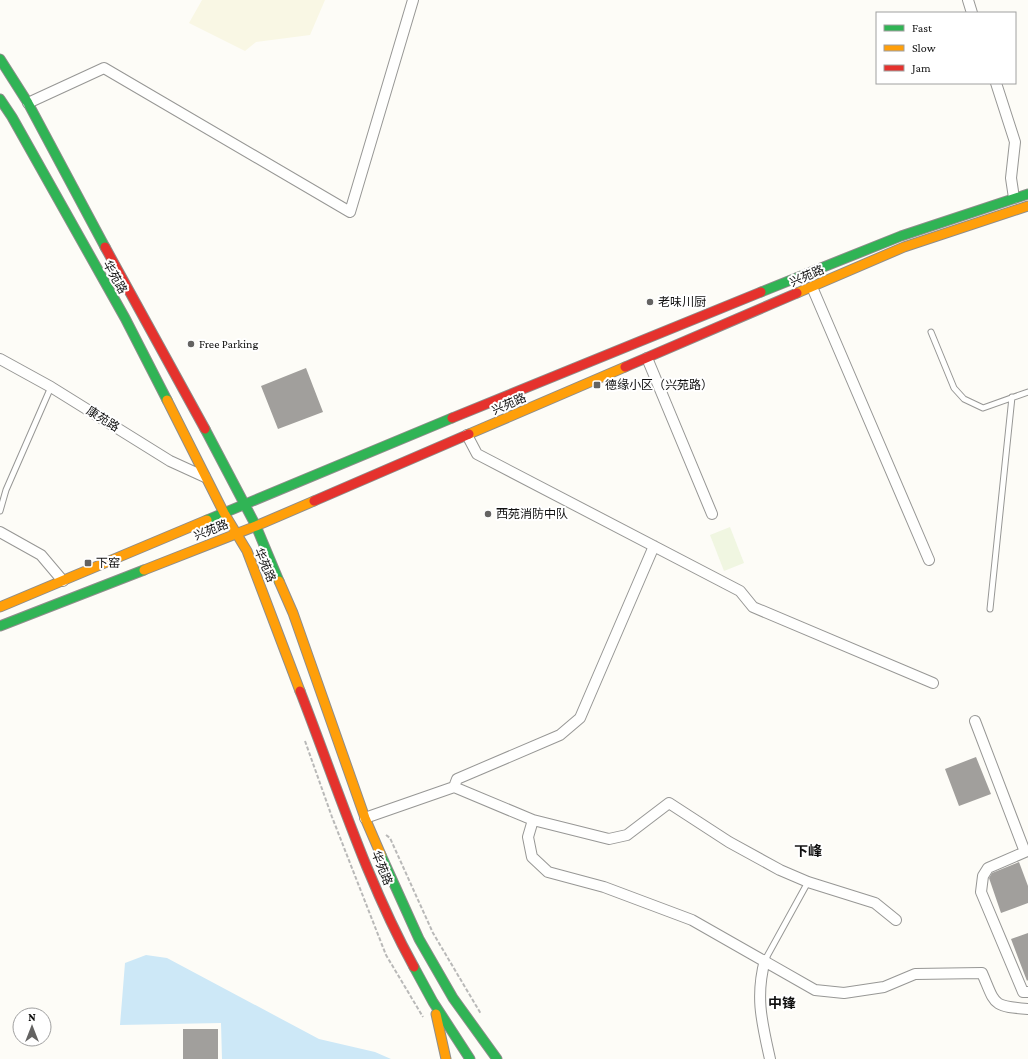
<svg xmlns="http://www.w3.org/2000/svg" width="1028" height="1059" viewBox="0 0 1028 1059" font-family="'Crimson Pro','Noto Sans SC',serif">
	<rect width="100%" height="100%" fill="#fdfcf7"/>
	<path fill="#f9f7e4" d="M202,0H325L310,35L256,42L245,51L189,23Z"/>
	<path fill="#f0f6e1" d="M730,527L744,563L724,571L710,535Z"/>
	<path fill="#cde8f7" d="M146,955L167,958L319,1039L375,1052L391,1059H222L221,1023L120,1025L125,963Z"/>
	<path fill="#a19f9c" d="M306,368L323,412L278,429L261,386Z
		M976,757L991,794L959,806L945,769Z
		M1019,862L1028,886V903L1001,913L989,878L992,873Z
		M1028,933V980L1027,981L1011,939Z
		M183,1029H218V1059H183Z"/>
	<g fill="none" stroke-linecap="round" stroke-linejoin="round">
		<g stroke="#979795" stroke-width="7">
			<path id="lane" d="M931,332L954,388L964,399L983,408L1028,392
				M0,511L6,490L51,387
				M990,609L1012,397
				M765,960L808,882"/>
		</g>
		<g stroke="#979795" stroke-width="12">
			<path id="street" d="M968,0L972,13
				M996,83L1015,142L1011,178L1014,198
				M28,103L104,68L350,212L413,0
				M812,287L929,560
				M647,358L712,514
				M0,359L51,387L170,461L205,477
				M467,435L477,454L740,591L753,607L933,683
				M0,532L41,555L63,581
				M975,721L1025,852L988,868L983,876L981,892L1023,992H1028
				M454,787L457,779L560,735L580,718L654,546
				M365,818L454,787L533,820L528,837L532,857L548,872L604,887L692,920L815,990L844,993L884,987L915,974L982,973C996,1005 991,1006 1028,1009
				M533,820L609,839L627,835L669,803L729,842L780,870L808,882L875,903L896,920
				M765,960C755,997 762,1023 770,1059"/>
		</g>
		<g stroke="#8e8d8b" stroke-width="11">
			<path id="fast" d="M0,59L28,103L105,247
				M0,99L12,117L125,318L167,400
				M761,292L901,236L1028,194
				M205,429L256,526L279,581
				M207,520L452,418
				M0,626L144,570
				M381,855L419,939L453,998L497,1059
				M414,967L433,1002L470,1059"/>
		</g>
		<g stroke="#8e8d8b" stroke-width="11">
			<path id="slow" d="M797,293L904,247L1028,206
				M167,400L224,513L247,551L300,691
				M469,434L625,367
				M144,570L256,526L314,501
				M279,581L293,613L365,818L381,855
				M0,607L207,520
				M436,1014L446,1059"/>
		</g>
		<g stroke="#8e8d8b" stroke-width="11">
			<path id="jam" d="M105,247L205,429
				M625,367L797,293
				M452,418L761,292
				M314,501L469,434
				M300,691C336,783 366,880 414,967"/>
		</g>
		<path stroke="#b9b9b8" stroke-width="2" stroke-dasharray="4 2" stroke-linecap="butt" d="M305,741L332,817L386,955L423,1017
			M386,835L390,838L433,933L481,1014"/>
		<use href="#lane" stroke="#fffffe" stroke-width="5"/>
		<use href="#street" stroke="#fffffe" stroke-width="10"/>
		<use href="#fast" stroke="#30b455" stroke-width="9"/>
		<use href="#slow" stroke="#ff9f0a" stroke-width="9"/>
		<use href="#jam" stroke="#e5322d" stroke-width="9"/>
	</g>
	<g fill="#646362" stroke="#fff" stroke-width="1.5">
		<circle cx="650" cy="302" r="4"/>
		<circle cx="191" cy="344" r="4"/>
		<rect x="593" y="381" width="8" height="8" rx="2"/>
		<circle cx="488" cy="514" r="4"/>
		<rect x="84" y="559" width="8" height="8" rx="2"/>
	</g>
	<g text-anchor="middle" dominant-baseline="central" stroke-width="4" stroke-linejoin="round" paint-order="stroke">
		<g font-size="12" fill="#111" stroke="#fff">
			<text transform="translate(807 276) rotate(-23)">兴苑路</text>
			<text transform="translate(115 277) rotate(61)">华苑路</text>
			<text transform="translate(509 404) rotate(-23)">兴苑路</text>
			<text transform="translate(103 419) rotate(32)">康苑路</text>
			<text transform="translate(211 530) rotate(-21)">兴苑路</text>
			<text transform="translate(265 565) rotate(67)">华苑路</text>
			<text transform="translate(382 868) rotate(68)">华苑路</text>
		</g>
		<g font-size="12" fill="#111" stroke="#fff" text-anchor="start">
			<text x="658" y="302">老味川厨</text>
			<text x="199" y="344">Free Parking</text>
			<text x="605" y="385">德缘小区（兴苑路）</text>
			<text x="496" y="514">西苑消防中队</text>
			<text x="96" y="563">下窑</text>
		</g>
		<g font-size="14" font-weight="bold" fill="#111" stroke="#fff">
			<text x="808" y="851">下峰</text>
			<text x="782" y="1003">中锋</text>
		</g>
	</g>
	<rect x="876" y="12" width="140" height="72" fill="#ffffff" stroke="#a0a0a0"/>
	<rect x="884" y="25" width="20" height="6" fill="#30b455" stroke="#a0a0a0"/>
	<text x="912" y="32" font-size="12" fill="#111111">Fast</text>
	<rect x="884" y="45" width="20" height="6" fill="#ff9f0a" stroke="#a0a0a0"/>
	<text x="912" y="52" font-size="12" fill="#111111">Slow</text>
	<rect x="884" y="65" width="20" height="6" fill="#e5322d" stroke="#a0a0a0"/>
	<text x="912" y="72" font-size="12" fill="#111111">Jam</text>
	<g transform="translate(32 1027)"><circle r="19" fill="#ffffff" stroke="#a0a0a0"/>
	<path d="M0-3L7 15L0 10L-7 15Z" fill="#646362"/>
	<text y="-6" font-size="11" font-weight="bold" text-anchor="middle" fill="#111111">N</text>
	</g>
</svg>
